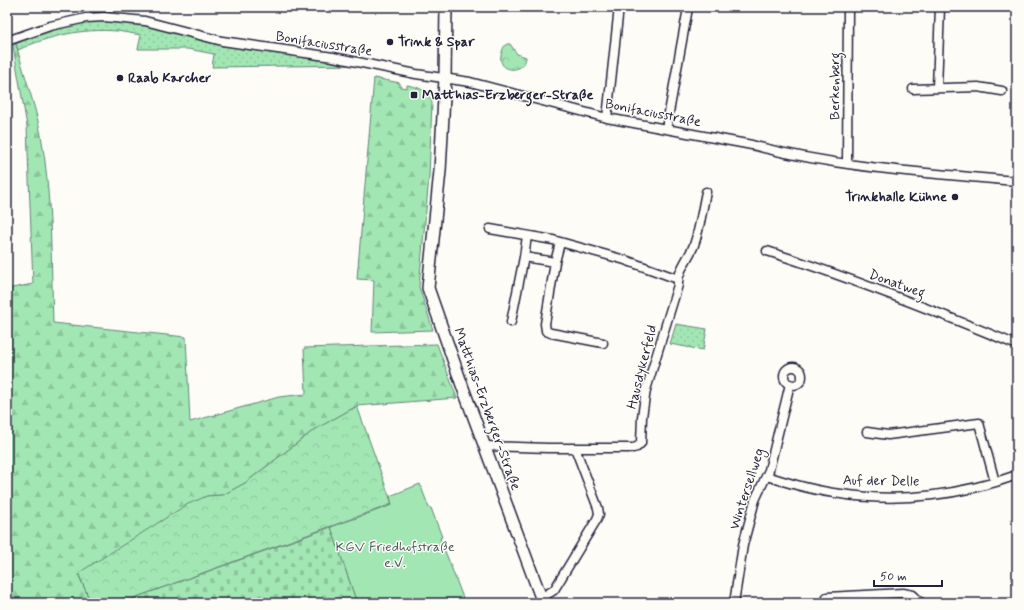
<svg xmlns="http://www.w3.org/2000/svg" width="1024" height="610" viewBox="0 0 1024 610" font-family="Mynerve,sans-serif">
	<defs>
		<pattern id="grass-dots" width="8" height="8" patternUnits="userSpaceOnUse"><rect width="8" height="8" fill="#a2e7b3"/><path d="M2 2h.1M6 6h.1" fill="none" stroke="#8bc69b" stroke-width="1.8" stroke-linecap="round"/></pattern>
		<pattern id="forest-firs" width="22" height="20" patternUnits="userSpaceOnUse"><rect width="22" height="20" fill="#a2e7b3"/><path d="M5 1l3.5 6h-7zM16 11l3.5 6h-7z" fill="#8bc69b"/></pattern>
		<pattern id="cemetery-stones" width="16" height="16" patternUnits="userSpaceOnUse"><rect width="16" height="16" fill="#a2e7b3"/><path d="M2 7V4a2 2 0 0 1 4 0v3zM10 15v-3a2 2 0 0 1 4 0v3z" fill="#8bc69b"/></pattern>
		<pattern id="park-crowns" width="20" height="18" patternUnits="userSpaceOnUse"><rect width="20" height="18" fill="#a2e7b3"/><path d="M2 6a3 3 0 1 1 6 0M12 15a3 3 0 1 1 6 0" fill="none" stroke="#8bc69b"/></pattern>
	</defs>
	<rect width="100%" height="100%" fill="#fdfcf7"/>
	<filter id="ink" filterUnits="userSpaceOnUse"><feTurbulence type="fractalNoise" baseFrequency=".025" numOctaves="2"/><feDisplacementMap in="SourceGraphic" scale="8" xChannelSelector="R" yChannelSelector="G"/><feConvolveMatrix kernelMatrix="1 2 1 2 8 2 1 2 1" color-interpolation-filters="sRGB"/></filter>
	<g filter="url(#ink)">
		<path fill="url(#grass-dots)" stroke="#628477" d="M125,19L359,65L212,67L214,54L188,49H138L141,35C133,34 125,32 117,31C83,28 48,36 18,50L16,44L50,28L68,23Z
			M676,324L707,329L703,350L670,344Z"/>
		<path fill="url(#forest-firs)" stroke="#628477" d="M16,44C24,75 35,104 41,135C52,196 51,261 53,323L186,337L190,422L279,397L306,394L304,348L437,344L457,398L357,406L314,430L245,483L223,495L207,496L79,576L91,603H7V289L33,284L27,126L13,46Z
			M374,78L400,83V87L407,88V85C419,87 427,90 432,102L429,177L419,287L433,330L372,332L374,280L357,279Z"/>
		<path fill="url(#cemetery-stones)" stroke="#628477" d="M331,527L357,603H120Z"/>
		<path fill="url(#park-crowns)" stroke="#628477" d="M507,44H510L517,54L526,57C525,75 494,73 502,52C503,48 504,46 507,44Z
			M357,406L392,504L120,603H91L79,575L80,572L188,504L207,496L223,495L245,483L314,430Z
			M909,598L915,600L917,603H856V599Z"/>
		<path fill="#a2e7b3" stroke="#628477" d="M420,484L429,508H431L442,537L440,538L465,603H357L331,527L392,505L390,496Z"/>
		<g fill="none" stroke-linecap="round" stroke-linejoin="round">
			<g stroke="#22223b" stroke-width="11">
				<path id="street" d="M7,41L50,26L86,18L104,17L145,21L222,41L333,57L416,74L470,82L607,118L752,145C838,168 928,173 1017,181
					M937,88L940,7
					M913,89L978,87L1002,91
					M607,118L619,7
					M666,129L688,8L683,7
					M847,164L848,7
					M490,229L553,240L625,260L678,279
					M527,236L524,257L555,262L560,243
					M767,251C852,278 935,311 1017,345
					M555,262L545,324L546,331L551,333L603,343
					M511,322L524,257
					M784 376a9 9 0 1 1 18 0a9 9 0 1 1-18 0Z
					M867,432L888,435L979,423L995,482
					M485,446L548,448H633L637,447L641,443L642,417L646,390L678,285C677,271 689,258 694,245C700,228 702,210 706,192
					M767,476C791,484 816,491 841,494C900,503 962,495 1017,475
					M827,597L903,593L913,595L921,603
					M541,598L554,590L597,519L599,514L598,508L575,448
					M734,603L743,545L755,500L769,470L790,384
					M1016,603H1017"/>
			</g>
			<g stroke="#22223b" stroke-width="14">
				<path id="secondary" d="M446,7L445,78L440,171L428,288L463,388L543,603"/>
			</g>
			<use href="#street" stroke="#fdfcf7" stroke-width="8"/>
			<use href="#secondary" stroke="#fdfcf7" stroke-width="11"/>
		</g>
	</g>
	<g fill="#22223b" stroke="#fdfcf7" stroke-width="1.5">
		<circle cx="390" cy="42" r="4"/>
		<circle cx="120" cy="78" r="4"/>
		<rect x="410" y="91" width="8" height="8" rx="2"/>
		<circle cx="955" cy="197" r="4"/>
	</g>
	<g text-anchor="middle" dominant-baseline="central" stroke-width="3" stroke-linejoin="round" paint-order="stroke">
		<g font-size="14" font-weight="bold" fill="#22223b" stroke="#fdfcf7" text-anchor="start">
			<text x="398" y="42">Trink &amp; Spar</text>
			<text x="128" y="78">Raab Karcher</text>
			<text x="422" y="95">Matthias-Erzberger-Straße</text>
			<text x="947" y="197" text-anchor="end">Trinkhalle Kühne</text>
		</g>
		<g font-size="14" fill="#22223b" stroke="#fdfcf7">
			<text transform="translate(324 44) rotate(9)">Bonifaciusstraße</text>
			<text transform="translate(835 86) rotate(-90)">Berkenberg</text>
			<text transform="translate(653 113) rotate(11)">Bonifaciusstraße</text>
			<text transform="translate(897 284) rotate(20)">Donatweg</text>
			<text transform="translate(642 367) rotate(-76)">Hausdykerfeld</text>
			<text transform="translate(487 409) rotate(70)">Matthias-Erzberger-Straße</text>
			<text transform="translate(881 481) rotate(1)">Auf der Delle</text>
			<text transform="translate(747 489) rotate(-72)">Wintersellweg</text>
		</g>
		<g font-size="14" fill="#485d5f" stroke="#fdfcf7">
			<text x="395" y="547">KGV Friedhofstraße<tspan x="395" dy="16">e.V.</tspan></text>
		</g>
	</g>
	<rect width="1024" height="610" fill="none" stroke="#fdfcf7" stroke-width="24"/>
	<rect x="12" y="12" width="1000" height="586" fill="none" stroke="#22223b" stroke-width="1.5" filter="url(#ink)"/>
	<path d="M874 580v6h68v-6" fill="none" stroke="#22223b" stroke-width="2"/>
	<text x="880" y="580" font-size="12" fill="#22223b" stroke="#fdfcf7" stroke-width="3" paint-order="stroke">50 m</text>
</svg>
